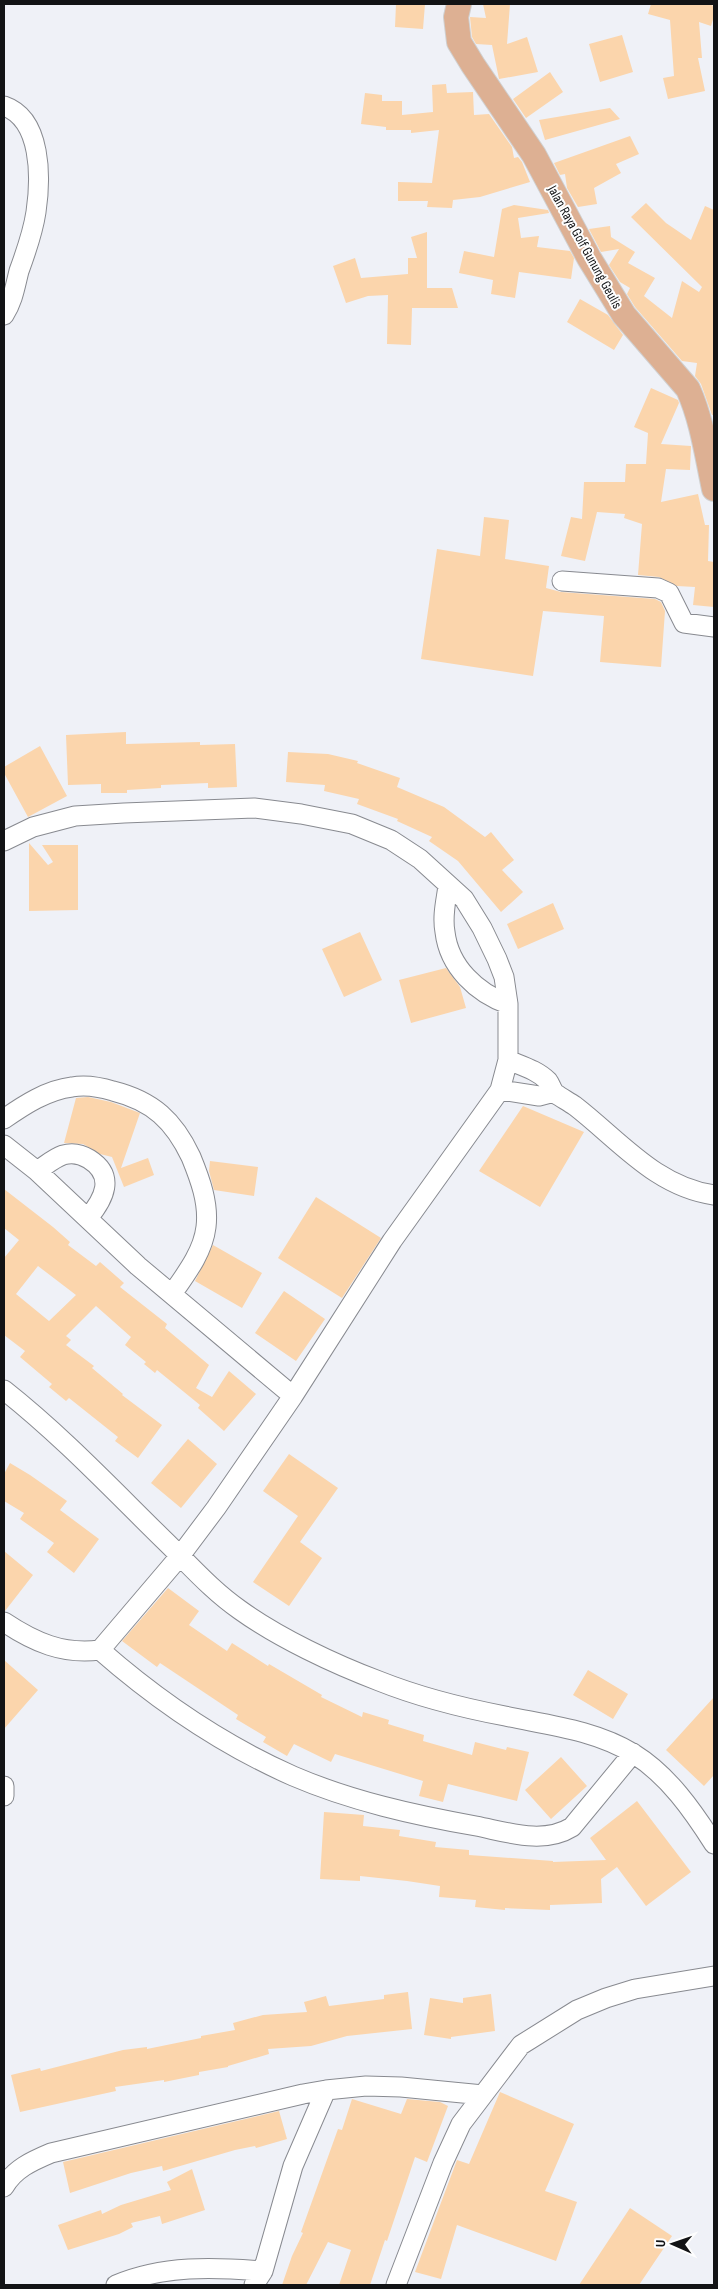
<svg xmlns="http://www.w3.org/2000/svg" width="718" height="2289" viewBox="0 0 718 2289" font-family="'Sofia Sans Condensed',sans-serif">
	<rect width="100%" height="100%" fill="#eff1f7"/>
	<path fill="#fbd5ac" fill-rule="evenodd" d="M396,4H425L423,29L395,27Z
		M483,4H510L507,44L527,37L538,72L499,79L492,45L476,44L472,37L470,17L486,18Z
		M651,4H708L714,6V16L711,26L699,22L702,58H698L705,91L668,99L663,78L674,76L670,20L648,14Z
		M622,35L633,72L600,82L589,44Z
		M550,72L563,92L526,118L513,99Z
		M446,84L447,93L473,92L474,115L489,114L512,147L514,158L518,157L522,162L530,182L480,197L453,200L452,208L427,207L428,201H398V182L432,183L439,130L411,133V130H386V127L361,124L365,93L382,95V101H402V115L433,112L432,85Z
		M610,108L620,119L545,140L539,120Z
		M630,136L639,154L616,164L621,173L594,188L597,204L578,207L567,188L565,174L560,175L554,163Z
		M646,203L666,223L691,240L705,206L714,210V415H712L701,384L695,376L697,363L682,361L635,307L627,294L630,288L620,282L609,265L619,249L601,252L589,229L610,226L611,237L635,252L628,263L655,278L644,296L672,318L682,281L699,292L702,287L631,217Z
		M514,205L548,210L549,213L518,218L521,238L539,236L537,247L570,251L574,258L571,279L519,272L515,298L491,294L493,280L459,273L464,251L494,257L502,209Z
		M427,232V288H452L458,308H412L411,345L387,344L388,295L368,296L346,303L333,266L355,258L361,278L408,274V258H417L411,237Z
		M580,299L608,315L623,335L614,350L567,322Z
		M651,388L678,400L679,403L661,444L691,446L690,470L666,469L661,502L698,494L705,525H709L708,561L714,562V607L693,605L695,587L677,586L659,577L638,575L642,524L624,518L625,514L597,512L585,561L561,556L571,517L582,519L584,482H625L626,464H646L648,433L634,427Z
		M484,517L509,520L505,559L549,566L546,588L561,592L655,599L661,602L665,611L661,667L600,662L604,616L543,611L533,676L421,659L437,549L480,556Z
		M126,732V744L200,742V745L235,744L237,787L208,788V783L161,785V788L127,790V793H101V784L68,785L66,735Z
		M40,746L67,796L28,817L4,773V767Z
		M288,752L328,754L358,761L357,763L400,778L397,787L444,807L485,837L491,832L514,860L502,870L523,892L501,912L458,861L429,841L432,837L397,821L398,819L357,804L359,799L324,791L325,785L286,782Z
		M29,843L48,865L53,862L42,845H78V910L29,911Z
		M553,903L564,929L518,949L507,924Z
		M360,932L382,980L344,997L322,949Z
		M446,968L460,987L466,1008L411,1023L399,980Z
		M88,1097L111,1102L140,1113L121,1168L148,1158L154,1175L124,1187L112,1157L100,1154L83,1144L64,1143L76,1098Z
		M523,1106L584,1132L540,1207L479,1171Z
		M210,1161L258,1167L254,1196L214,1190L209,1171Z
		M4,1189L53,1227L70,1242L68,1245L96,1266L100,1262L124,1283L120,1287L167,1324L165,1328L209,1365L196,1388L212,1397L229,1371L256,1394L224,1431L198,1408L200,1405L157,1370L155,1373L144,1364L146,1362L125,1345L131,1337L96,1306L66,1336L71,1340L66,1345L94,1366L92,1368L123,1394L122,1395L162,1425L138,1458L115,1441L118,1437L69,1398L66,1401L49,1387L52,1384L20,1357L25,1351L4,1335V1258L19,1240L4,1228ZM38,1266L76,1295L49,1321L16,1294Z
		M316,1197L381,1238L342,1298L278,1258Z
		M213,1245L262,1273L242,1308L195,1281Z
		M284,1291L325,1319L296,1361L255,1333Z
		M188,1439L217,1464L181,1508L151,1483Z
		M289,1454L338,1488L300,1542L322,1558L289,1606L253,1582L298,1516L263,1491Z
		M10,1463L30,1475L67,1501L60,1510L99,1539L74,1573L47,1552L54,1543L20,1519L24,1513L4,1501V1474Z
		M4,1551L33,1575L5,1611H4Z
		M168,1588L199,1611L189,1625L227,1651L232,1643L268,1666L269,1664L322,1695L321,1697L362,1717L363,1712L389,1720L388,1724L424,1735L423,1741L472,1755L475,1742L506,1750L507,1747L529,1752L517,1801L448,1784L443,1802L419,1796L423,1781L335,1754L331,1762L294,1744L287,1756L263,1742L266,1737L236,1719L238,1715L160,1663L157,1667L122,1641Z
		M4,1660L38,1690L4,1729Z
		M588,1670L628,1694L613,1719L573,1695Z
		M714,1697V1775L704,1786L666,1750Z
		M561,1757L587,1786L551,1819L525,1790Z
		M637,1801L691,1872L646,1906L617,1867L601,1879L602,1903L550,1905V1910L505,1908V1910L475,1907L476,1900L439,1897L440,1886L407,1881L360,1876V1881L320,1879L324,1812L364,1815L363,1826L400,1830L399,1836L436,1842L435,1847L469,1850V1855L553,1861V1862L606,1860L590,1838Z
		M408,1992L412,2029L347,2036L311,2046L268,2049L269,2054L228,2066V2067L199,2072V2075L164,2082V2080L115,2087L116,2091L20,2112L11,2075L40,2068L41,2071L123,2050L147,2047V2049L201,2038V2036L235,2030L233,2023L263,2015L307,2012L304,2002L326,1996L329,2006L384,1999V1995Z
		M491,1994L495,2031L451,2037V2039L424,2035L430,1998L463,2003V1998Z
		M500,2092L574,2124L545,2191L577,2202L556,2261L457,2225L441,2279L415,2272L457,2160L469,2164Z
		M352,2099L401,2114L407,2099L440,2102L448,2106L427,2162L415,2157L387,2241L385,2240L370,2285H339L351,2250L328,2242L306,2285H282L292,2256L303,2233L301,2232L338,2129L342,2130Z
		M279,2111L287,2139L256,2148L255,2146L235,2150L163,2171L162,2166L131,2173L70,2193L63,2162Z
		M192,2169L205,2210L162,2224L160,2216L131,2223L133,2227L119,2234L68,2250L58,2225L101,2210L102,2214L121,2205L171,2190L167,2182Z
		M630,2208L672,2236L639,2285H579Z"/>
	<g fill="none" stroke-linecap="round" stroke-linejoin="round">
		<g stroke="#888a90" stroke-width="21">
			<path id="minor" d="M4,106C42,119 41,178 36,212C33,232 26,252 19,271C15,287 13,301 4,315
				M562,581L658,588L669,593L684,623L714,627
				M4,841L33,827L75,816L124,813L254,808L301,814L352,824L391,840L420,859L464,899L482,928L497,959L504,977L508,1004V1060L500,1090L392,1241L293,1396L216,1508L180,1556L100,1650C63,1655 34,1642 4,1622
				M448,886C446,901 442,916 445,932C449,967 477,993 508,1004
				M508,1060C522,1066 537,1070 548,1081C551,1085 552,1091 556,1094C562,1098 569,1102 575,1106C619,1140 656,1187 714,1195
				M500,1090L539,1096L554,1092
				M4,1119C24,1105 47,1090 72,1087C87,1084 100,1087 113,1091C153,1101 174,1121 191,1157C200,1179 209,1203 206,1227C203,1252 186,1274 172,1294
				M4,1145L37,1171L138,1266L293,1396
				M37,1171C45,1166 54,1158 63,1155C73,1152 81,1154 89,1159C116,1176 104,1199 88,1218
				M4,1390C61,1435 111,1488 163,1539C188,1563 211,1590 240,1610C279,1638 334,1664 379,1681C419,1697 463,1708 505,1716C548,1725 595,1730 634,1754C668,1775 693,1811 714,1844
				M100,1650C157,1700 223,1745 293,1776C351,1801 414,1815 476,1826C507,1832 543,1845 572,1827L633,1753
				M4,1786V1796
				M4,2187C14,2169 32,2161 51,2153L303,2094L326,2090L366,2086L401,2087L483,2095
				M116,2285C163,2265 214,2267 263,2271
				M254,2285L263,2271L293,2166L326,2090
				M396,2285L443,2163L461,2124L521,2045L577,2010L606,1998L635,1989L714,1976"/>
		</g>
		<g stroke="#d0d0d0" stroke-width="26">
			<path id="major" d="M459,4L456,17L459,42L473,65L534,155L589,258L624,315L688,389C702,420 707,456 714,489"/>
		</g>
		<use href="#minor" stroke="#fff" stroke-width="19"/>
		<use href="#major" stroke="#ddb093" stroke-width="24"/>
	</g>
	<g text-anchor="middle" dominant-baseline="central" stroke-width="4" stroke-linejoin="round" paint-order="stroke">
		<g font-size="14" fill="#121315" stroke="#fefefe">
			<text transform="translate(585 247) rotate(61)">Jalan Raya Golf Gunung Geulis</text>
		</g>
	</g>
	<rect width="718" height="2289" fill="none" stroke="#121315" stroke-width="10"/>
	<g transform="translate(673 2244) rotate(272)" stroke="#fefefe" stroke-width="4" paint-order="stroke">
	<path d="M0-4L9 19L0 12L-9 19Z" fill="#121315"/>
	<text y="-8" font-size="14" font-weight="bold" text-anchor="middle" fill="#121315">U</text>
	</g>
</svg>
